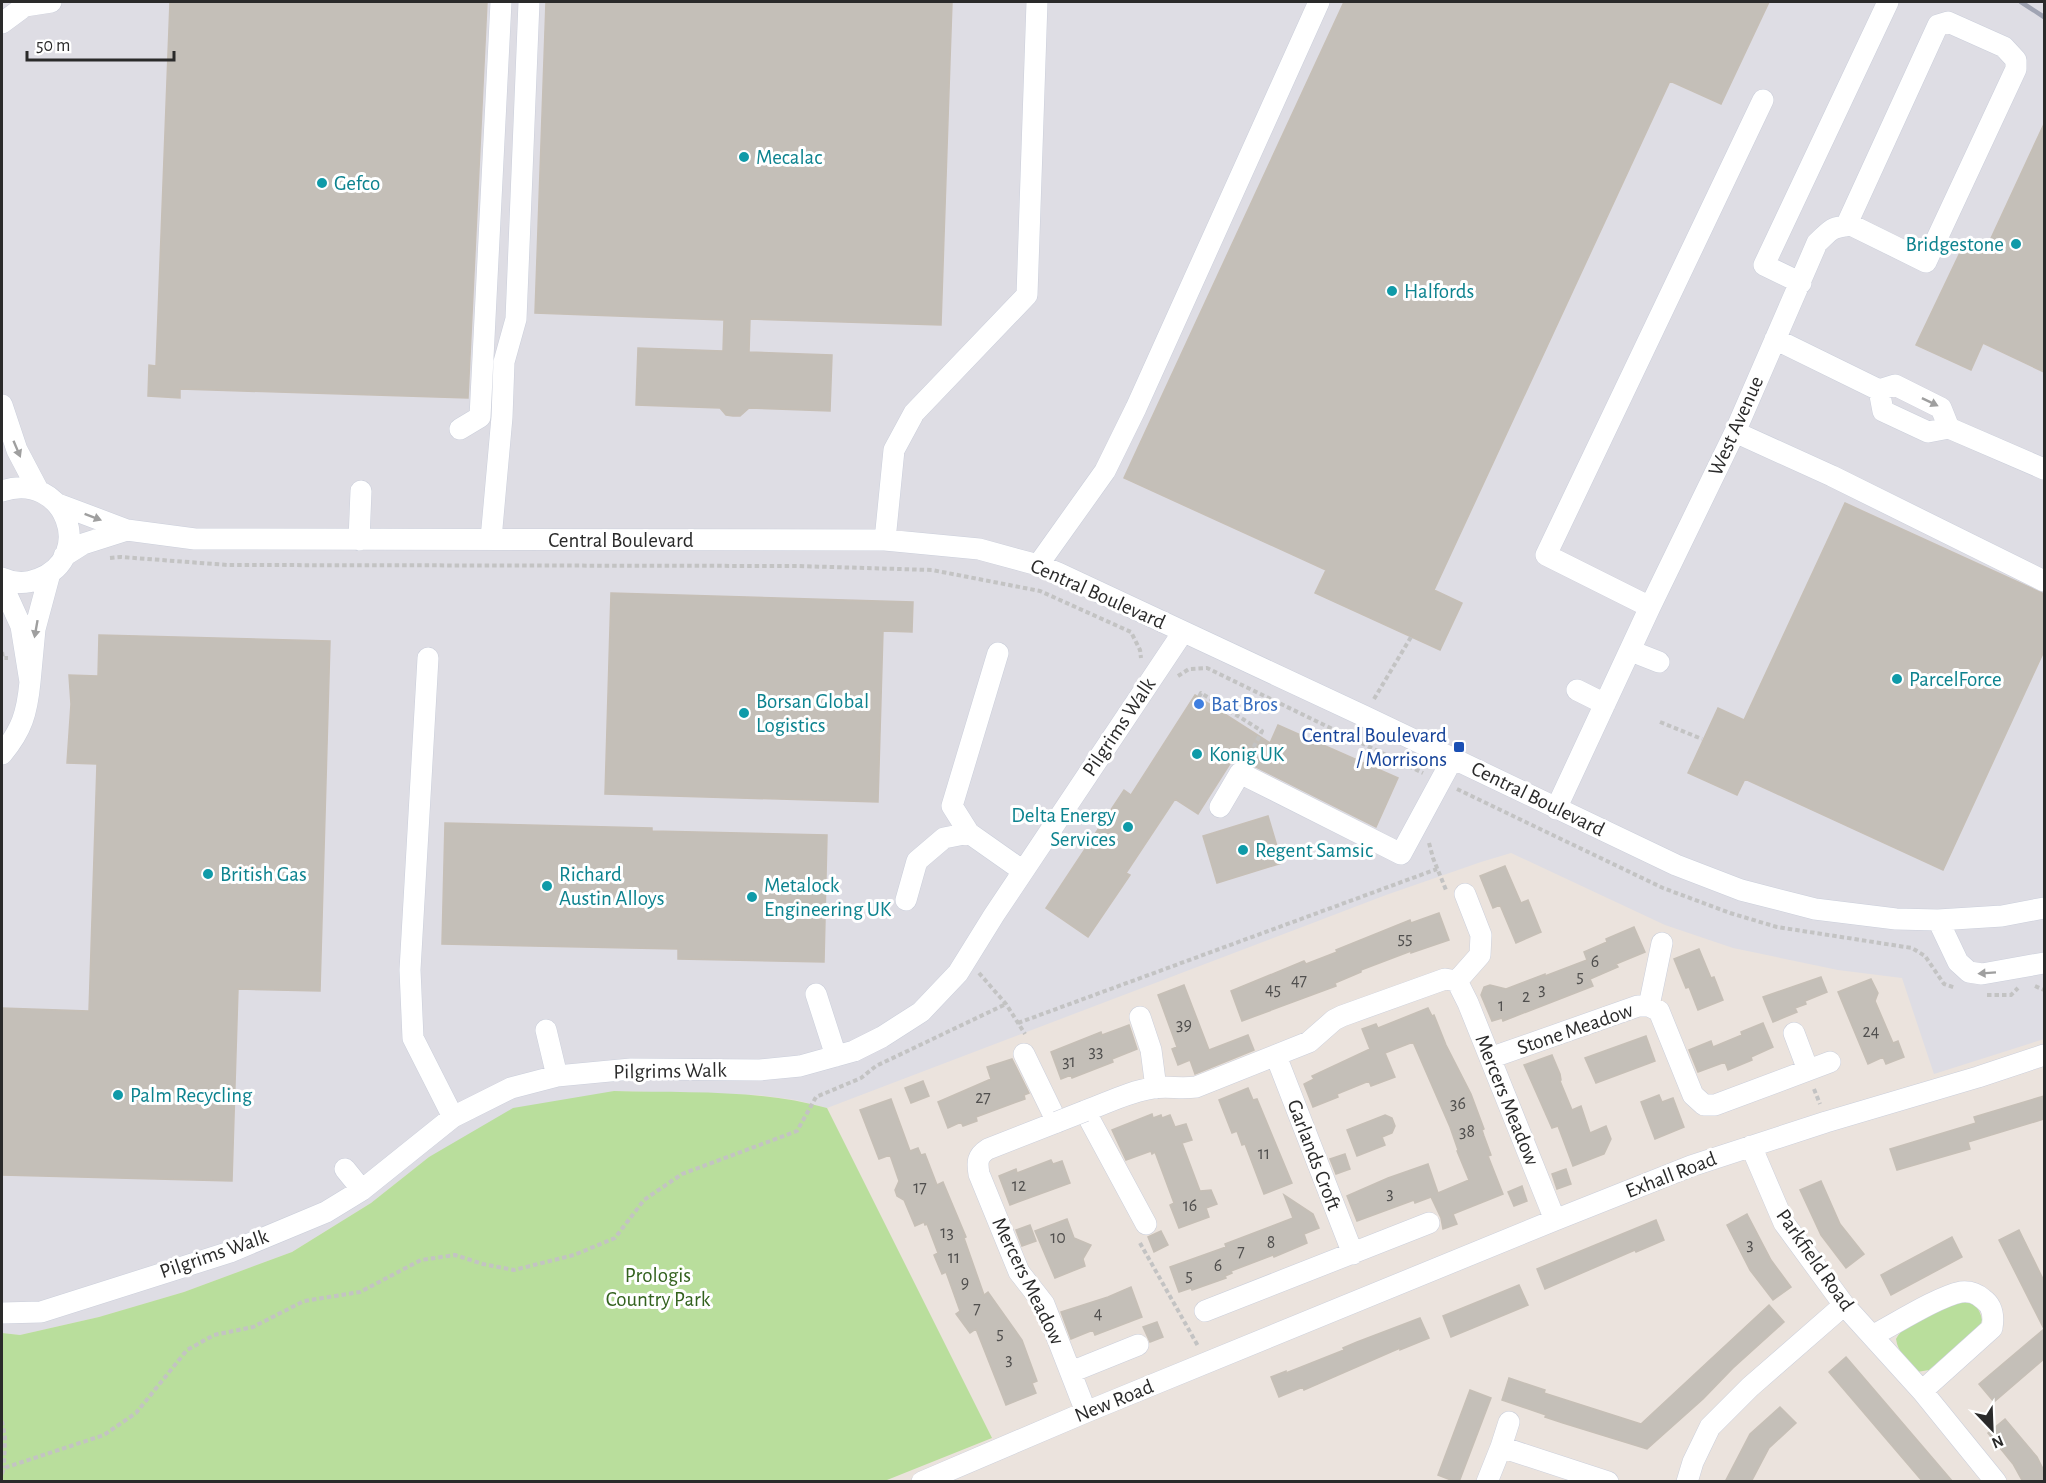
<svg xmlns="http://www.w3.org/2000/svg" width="2046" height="1483" viewBox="0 0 2046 1483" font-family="'Alegreya Sans',sans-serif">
	<rect width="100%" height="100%" fill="#ebe3dd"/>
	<path fill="#dedde4" d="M2,2H2044V1039L1934,1074L1902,978L1838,970L1733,948L1665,925L1511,853L1481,862L1386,895L827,1108L796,1100L758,1095L614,1091L429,1157L371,1203L292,1252L184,1292L99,1317L20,1335L2,1333Z"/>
	<path fill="#b9de9c" d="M614,1091C686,1093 758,1089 827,1108L992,1438L882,1482L2,1481V1333L20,1335L99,1317L184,1292L292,1252L371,1203L429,1157L513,1108Z
		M1960,1300C1972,1301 1980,1307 1982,1320L1980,1326L1929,1370L1917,1372C1908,1361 1898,1353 1896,1339C1906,1320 1941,1309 1960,1300Z"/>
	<path fill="#c4bfb8" stroke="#c6bfb6" stroke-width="1.5" d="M170,2H487L468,398L180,389V398L148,396L149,365L156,366Z
		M546,2H952L941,325L750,319L749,352L832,355L830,411L749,408L740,416H733L726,415L720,408L636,405L638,348L723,351L724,320L535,313Z
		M1344,2H1769L1721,104L1670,81L1434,590L1462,603L1440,650L1315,593L1326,570L1124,478Z
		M2044,124V372L1983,343L1971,370L1916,345L1966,240L1986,249Z
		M1845,503L2044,594V651L1943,870L1745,779L1737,795L1688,773L1718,708L1744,720Z
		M611,593L913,602L912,632L883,631L878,802L605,794Z
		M99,635L330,641L320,991L238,989L232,1181L2,1175V1008L89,1011L97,764L67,763L71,704L69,675L98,676Z
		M1195,695L1270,743L1278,725L1398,778L1376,827L1246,762H1231L1198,814L1175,799L1126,873L1130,875L1088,937L1046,908L1124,790L1131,795Z
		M1268,816L1282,863L1217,883L1203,836Z
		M445,823L652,828V831L827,835L824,962L678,959V949L442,944Z
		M1505,866L1521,903L1528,900L1541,932L1516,943L1500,905L1493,908L1480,876Z
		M1439,913L1449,940L1411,953V951L1361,970V972L1335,983L1336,986L1242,1021L1231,991L1304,961L1306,964L1337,952L1336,950L1410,920L1411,923Z
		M1634,927L1645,952L1616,964L1618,967L1590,979L1593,986L1503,1021L1502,1018L1492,1021L1481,995L1484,987L1490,985L1506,989L1545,974V976L1587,960L1584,952L1607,942L1606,939Z
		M1699,949L1711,978L1714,977L1723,1000L1698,1010L1689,987L1686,988L1674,959Z
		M1821,977L1827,992L1805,1001L1806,1004L1795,1008L1797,1012L1773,1022L1763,997Z
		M1871,979L1878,993L1875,1001L1893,1043L1898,1041L1904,1057L1886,1064L1883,1057L1868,1064L1838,992Z
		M1184,985L1209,1050L1248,1035L1254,1050L1195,1074L1190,1060L1178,1065L1172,1049L1177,1047L1158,995Z
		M1428,1008L1432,1016L1434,1015L1446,1045L1471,1094L1484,1129L1482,1130L1484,1136L1491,1155L1488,1156L1503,1194L1453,1214L1457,1224L1443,1229L1441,1218L1431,1197L1415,1203L1414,1200L1357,1221L1347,1196L1388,1178L1428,1164L1438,1193L1469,1180L1457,1151L1458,1150L1450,1127L1413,1042L1385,1053L1395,1077L1371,1086L1369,1081L1337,1094L1338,1097L1313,1107L1304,1084L1314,1079L1312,1076L1370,1049L1362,1029L1376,1024L1378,1028Z
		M1763,1023L1773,1047L1751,1057L1752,1060L1728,1070L1725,1062L1698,1072L1689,1050L1711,1041L1713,1047L1742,1035L1741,1032Z
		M1129,1025L1137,1049L1112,1059L1113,1062L1072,1078L1071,1075L1061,1079L1051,1052L1101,1032L1102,1035Z
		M1646,1036L1655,1061L1596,1083L1585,1058Z
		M1552,1055L1560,1074L1561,1080L1560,1081L1572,1110L1581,1106L1590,1133L1606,1126L1611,1139L1604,1154L1573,1166L1558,1126L1552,1128L1524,1065Z
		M1012,1059L1029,1093L1024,1095L1025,1099L976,1117L977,1121L963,1126L961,1122L948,1128L938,1102L991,1079L987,1067Z
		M923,1081L929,1096L911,1103L905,1088Z
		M1248,1088L1253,1100L1257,1099L1292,1183L1264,1194L1245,1144L1242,1145L1237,1131L1232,1133L1219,1100Z
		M1659,1095L1662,1102L1673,1098L1684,1127L1655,1139L1641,1102Z
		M2044,1096V1119L1968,1142L1970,1149L1897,1170L1890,1149L1976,1123L1974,1117Z
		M891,1099L910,1151L918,1148L921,1155L925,1154L937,1185L943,1182L966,1237L964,1238L984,1295L988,1292L1022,1340L1037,1381L1032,1383L1036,1393L1006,1405L976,1329L970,1333L956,1314L960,1311L946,1272L942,1274L934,1255L938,1253L927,1224L925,1225L924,1222L915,1226L904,1200L897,1196L895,1190L899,1181L890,1155L879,1159L860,1110Z
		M1152,1114L1153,1118L1161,1115L1162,1118L1170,1115L1175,1127L1186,1124L1192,1140L1182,1143L1200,1191L1211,1190L1217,1204L1206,1208L1209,1217L1179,1228L1170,1205L1174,1203L1155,1152L1152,1154L1151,1151L1126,1160L1112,1130Z
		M1385,1115L1392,1118L1395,1126L1392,1133L1382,1137L1385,1145L1357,1156L1347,1130Z
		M1345,1154L1350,1169L1336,1174L1330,1159Z
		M1051,1160L1053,1164L1062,1161L1070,1183L1010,1205L999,1176L1016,1169L1017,1173Z
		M1566,1169L1571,1184L1557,1189L1552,1174Z
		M1821,1181L1840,1224L1864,1254L1846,1268L1821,1235L1800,1190Z
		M1522,1186L1527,1201L1514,1206L1508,1192Z
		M1284,1195L1313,1214L1319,1228L1304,1234L1307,1243L1274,1257L1273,1255L1231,1271L1232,1273L1225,1276L1226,1278L1192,1290L1191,1288L1179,1292L1170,1267L1226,1247L1225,1244L1293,1218Z
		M1747,1214L1771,1260L1791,1287L1773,1300L1750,1270L1727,1225Z
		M1067,1219L1074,1238L1091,1245L1083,1259L1085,1266L1055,1278L1035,1231Z
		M1656,1220L1664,1240L1636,1252L1635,1250L1545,1289L1537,1269Z
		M1030,1225L1036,1241L1022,1246L1016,1230Z
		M2019,1230L2044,1281V1359L1994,1402L1979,1384L2044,1329L1999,1240Z
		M1161,1231L1168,1245L1154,1252L1148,1237Z
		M1952,1237L1962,1257L1891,1295L1881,1275Z
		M1519,1285L1528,1305L1451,1337L1443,1316Z
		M1131,1287L1142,1317L1095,1335L1093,1330L1071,1339L1061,1312L1108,1297Z
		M1769,1305L1784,1322L1733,1368L1703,1399L1647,1449L1563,1423L1545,1417L1546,1415L1502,1400L1509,1378L1545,1390L1544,1393L1641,1424Z
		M1420,1318L1429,1338L1400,1350V1348L1304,1390L1303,1387L1279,1397L1271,1377L1286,1371V1373L1344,1350L1343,1348L1357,1342Z
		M1157,1322L1163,1337L1150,1342L1143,1327Z
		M1846,1357L1882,1399L1953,1482H1923L1829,1372Z
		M1470,1390L1491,1398L1459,1482H1456L1438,1475Z
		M1780,1407L1796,1423L1769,1448L1751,1482H1725L1750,1434Z
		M2005,1419L2037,1457L2044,1471V1482H2023L2013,1464L1988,1433Z"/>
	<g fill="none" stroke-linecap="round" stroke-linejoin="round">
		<g stroke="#cbcfdb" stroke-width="22">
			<path id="minor" d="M2,23L25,6L51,2
				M1801,283L1764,265L1888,2
				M1775,339L1879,390L1895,385L1941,408L1949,428L1928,432L1883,411L1879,390
				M2,405L17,450L38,490
				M1949,428L2044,469
				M460,429L480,417L501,2
				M1735,432L1832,476L2044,581
				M2,491C65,470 97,557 38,579C26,584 13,583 2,578
				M58,504L127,530L195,539L885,540L979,549L1038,565L1058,573L1364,716L1676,865L1741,890L1815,909L1896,919L1938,920L2002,916L2044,908
				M491,539L502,417L504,362L516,319L529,2
				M359,540L361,491
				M885,540L894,450L914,413L1027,295L1037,2
				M64,556L83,544L127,530
				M1038,565L1105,471L1136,408L1319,2
				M2,584L21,626L30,682L35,629L50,573
				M1650,607L1546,555L1763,100
				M1631,651L1659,662
				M428,658L410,970L413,1038L453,1117
				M1577,690L1605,704
				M2,754C22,730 27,713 30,682
				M1220,807L1240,773L1401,854L1453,758
				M1556,809L1650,607L1735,432L1817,243C1833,228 1830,228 1851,225L1926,262L2016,69V60L2004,47L1948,22L1938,25L1846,226
				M969,833L952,806L998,653
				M906,900L917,861L944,838L969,833L1023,871
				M1938,920L1958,962L1969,972L1982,974L2044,963
				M1457,981L1468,1003L1555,1220
				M1457,981L1480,955L1481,935L1465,894
				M816,994L836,1056
				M1649,1006L1662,943
				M1140,1017L1151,1050L1156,1088
				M546,1030L557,1076
				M1794,1033L1808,1070
				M1024,1054L1057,1122L988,1149C977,1156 977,1162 979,1174L1019,1272L1044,1304L1086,1412
				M1276,1056L1353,1254
				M1490,1058L1638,1006H1649L1659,1011L1693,1095L1704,1105H1715L1830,1062
				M1751,1146L1784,1223L1844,1305L1922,1391L1996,1482
				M345,1169L362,1190
				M1146,1224L1085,1111C1107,1103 1130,1091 1153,1088C1167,1086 1181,1089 1196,1087L1309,1042L1334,1020L1342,1016L1445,979L1457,981
				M1205,1311L1429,1223
				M2,1313L41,1312L230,1252L326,1212L362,1190L453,1117L511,1088L557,1076L631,1069L760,1070L800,1066L854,1051L882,1037L921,1012L958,973L994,915L1183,632
				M1872,1336C1895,1324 1937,1297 1961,1292C1970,1291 1976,1293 1983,1299C1993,1306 1994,1316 1992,1328L1922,1391
				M1071,1372L1138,1345
				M1501,1447L1509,1422
				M922,1482L1086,1412L1555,1220L1691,1166L1826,1122L1978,1077L2044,1055
				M1487,1482L1501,1447L1608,1482
				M1687,1482L1693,1462L1710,1427L1750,1387L1844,1305"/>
		</g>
		<path stroke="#c3c3c3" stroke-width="4" stroke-dasharray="4.5 3" stroke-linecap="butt" d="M110,558L121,557L228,565L798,566L932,570L1040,591L1131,632L1140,650L1141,658
			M2,652L3,658H8
			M1178,676L1189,669L1207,668L1423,773
			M1199,697L1201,693L1262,731L1249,756
			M1374,699L1411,637
			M1660,722L1702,739
			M1457,789L1663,888L1730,913L1777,927L1912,948L1925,956L1944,984L1956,988
			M1429,843L1433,858L1446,890
			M979,973L1006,1004L1025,1034
			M2035,986L2044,990
			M1987,995H2011L2018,988
			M1018,1023L1437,869
			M1814,1089L1820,1104
			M1140,1243L1198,1346
			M2,1421L5,1437L4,1468
			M2,1474L4,1468L104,1435L136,1413L187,1350L214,1335L253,1327L304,1301L360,1292L421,1260L455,1255L483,1264L514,1270L574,1255L615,1238L644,1200L682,1174L797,1131L816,1097L861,1078L876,1066L1006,1004"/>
		<use href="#minor" stroke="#fff" stroke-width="21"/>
		<path stroke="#a0a4b3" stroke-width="4.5" d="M2021,2L2044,17"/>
		<g stroke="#cbcfdb" stroke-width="22" stroke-linecap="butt">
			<path id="minor-bridge" d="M1057,1122L1085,1111"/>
		</g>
		<use href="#minor-bridge" stroke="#fff" stroke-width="21"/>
	</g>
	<defs><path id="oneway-solid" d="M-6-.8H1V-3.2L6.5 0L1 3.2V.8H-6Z" transform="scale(1.5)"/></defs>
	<g fill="#9f9f9f">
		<use href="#oneway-solid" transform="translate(1930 402) rotate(26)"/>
		<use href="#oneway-solid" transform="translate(17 449) rotate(67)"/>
		<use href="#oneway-solid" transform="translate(93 517) rotate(21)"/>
		<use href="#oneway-solid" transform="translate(36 629) rotate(100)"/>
		<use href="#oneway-solid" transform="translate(1987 973) rotate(176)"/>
	</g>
	<g fill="#0f9aa8" stroke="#fff" stroke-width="2">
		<circle cx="744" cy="157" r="6"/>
		<circle cx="322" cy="183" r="6"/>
		<circle cx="2016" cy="244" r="6"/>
		<circle cx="1392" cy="291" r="6"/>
		<circle cx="1897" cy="679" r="6"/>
		<circle cx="744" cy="713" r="6"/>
		<circle cx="1197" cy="754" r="6"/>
		<circle cx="1128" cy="827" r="6"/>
		<circle cx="1243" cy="850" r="6"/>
		<circle cx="208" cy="874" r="6"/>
		<circle cx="547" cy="886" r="6"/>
		<circle cx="752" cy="897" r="6"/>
		<circle cx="118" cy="1095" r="6"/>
	</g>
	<circle fill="#3f7fe0" stroke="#fff" stroke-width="2" cx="1199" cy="704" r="6"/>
	<rect fill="#1a4fb4" stroke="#fff" stroke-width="2" x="1453" y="741" width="12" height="12" rx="3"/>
	<g text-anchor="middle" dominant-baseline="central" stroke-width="6" stroke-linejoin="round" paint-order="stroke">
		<g font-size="18" fill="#504f4e">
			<text x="1405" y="939">55</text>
			<text x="1595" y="962">6</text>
			<text x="1580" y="977">5</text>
			<text x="1299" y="981">47</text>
			<text x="1273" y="990">45</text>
			<text x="1542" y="990">3</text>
			<text x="1526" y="997">2</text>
			<text x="1501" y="1006">1</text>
			<text x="1184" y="1025">39</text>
			<text x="1871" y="1032">24</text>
			<text x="1096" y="1052">33</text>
			<text x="1069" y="1062">31</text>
			<text x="983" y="1098">27</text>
			<text x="1458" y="1104">36</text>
			<text x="1467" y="1132">38</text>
			<text x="1264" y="1154">11</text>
			<text x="1019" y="1186">12</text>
			<text x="920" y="1188">17</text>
			<text x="1390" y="1194">3</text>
			<text x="1190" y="1206">16</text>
			<text x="947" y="1233">13</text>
			<text x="1058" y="1238">10</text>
			<text x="1271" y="1243">8</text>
			<text x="1750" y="1245">3</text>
			<text x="1241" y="1252">7</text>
			<text x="954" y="1258">11</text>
			<text x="1218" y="1266">6</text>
			<text x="1189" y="1276">5</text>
			<text x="965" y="1283">9</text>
			<text x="977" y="1309">7</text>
			<text x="1098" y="1314">4</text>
			<text x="1000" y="1334">5</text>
			<text x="1009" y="1360">3</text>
		</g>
		<g font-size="21" fill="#0d838f" stroke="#fff" text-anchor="start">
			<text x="756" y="157">Mecalac</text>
			<text x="334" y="183">Gefco</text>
			<text x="2004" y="244" text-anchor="end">Bridgestone</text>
			<text x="1404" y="291">Halfords</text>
			<text x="1909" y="679">ParcelForce</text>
			<text x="756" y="701">Borsan Global<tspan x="756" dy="24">Logistics</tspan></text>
			<text x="1209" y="754">Konig UK</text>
			<text x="1116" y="815" text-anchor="end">Delta Energy<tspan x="1116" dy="24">Services</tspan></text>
			<text x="1255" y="850">Regent Samsic</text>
			<text x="220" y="874">British Gas</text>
			<text x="559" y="874">Richard<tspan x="559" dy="24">Austin Alloys</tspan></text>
			<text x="764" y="885">Metalock<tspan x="764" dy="24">Engineering UK</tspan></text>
			<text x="130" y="1095">Palm Recycling</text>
		</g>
		<g font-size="21" fill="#2a2a2a" stroke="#fff">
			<text transform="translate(1736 426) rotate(-66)">West Avenue</text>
			<text x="621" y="540">Central Boulevard</text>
			<text transform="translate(1098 594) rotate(24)">Central Boulevard</text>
			<text transform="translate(1119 727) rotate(-56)">Pilgrims Walk</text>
			<text transform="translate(1538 799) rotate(26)">Central Boulevard</text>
			<text transform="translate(1575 1029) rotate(-19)">Stone Meadow</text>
			<text transform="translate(670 1071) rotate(-1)">Pilgrims Walk</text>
			<text transform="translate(1507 1100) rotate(68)">Mercers Meadow</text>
			<text transform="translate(1314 1155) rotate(69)">Garlands Croft</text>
			<text transform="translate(1671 1175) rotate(-21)">Exhall Road</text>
			<text transform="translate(214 1254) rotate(-19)">Pilgrims Walk</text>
			<text transform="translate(1815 1260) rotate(55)">Parkfield Road</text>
			<text transform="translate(1028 1281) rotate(64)">Mercers Meadow</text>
			<text transform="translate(1114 1401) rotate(-22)">New Road</text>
		</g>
		<g font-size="21" fill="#366cbe" stroke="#fff" text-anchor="start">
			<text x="1211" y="704">Bat Bros</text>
		</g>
		<g font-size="21" fill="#164399" stroke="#fff" text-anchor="end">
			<text x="1447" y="735">Central Boulevard<tspan x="1447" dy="24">/ Morrisons</tspan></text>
		</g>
		<g font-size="21" fill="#33621e" stroke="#fff">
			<text x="658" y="1275">Prologis<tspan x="658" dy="24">Country Park</tspan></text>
		</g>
	</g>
	<rect width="2046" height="1483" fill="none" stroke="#2a2a2a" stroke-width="6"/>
	<g transform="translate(1992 1429) rotate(157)" stroke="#ffffff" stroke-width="4.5" paint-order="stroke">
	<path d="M0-4.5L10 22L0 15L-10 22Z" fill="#2a2a2a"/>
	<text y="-9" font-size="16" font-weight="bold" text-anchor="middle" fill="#2a2a2a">N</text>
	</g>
	<path d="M27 51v9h147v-9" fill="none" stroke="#2a2a2a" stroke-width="3"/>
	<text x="36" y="51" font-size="18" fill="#2a2a2a" stroke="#ffffff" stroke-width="4.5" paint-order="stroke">50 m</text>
</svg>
